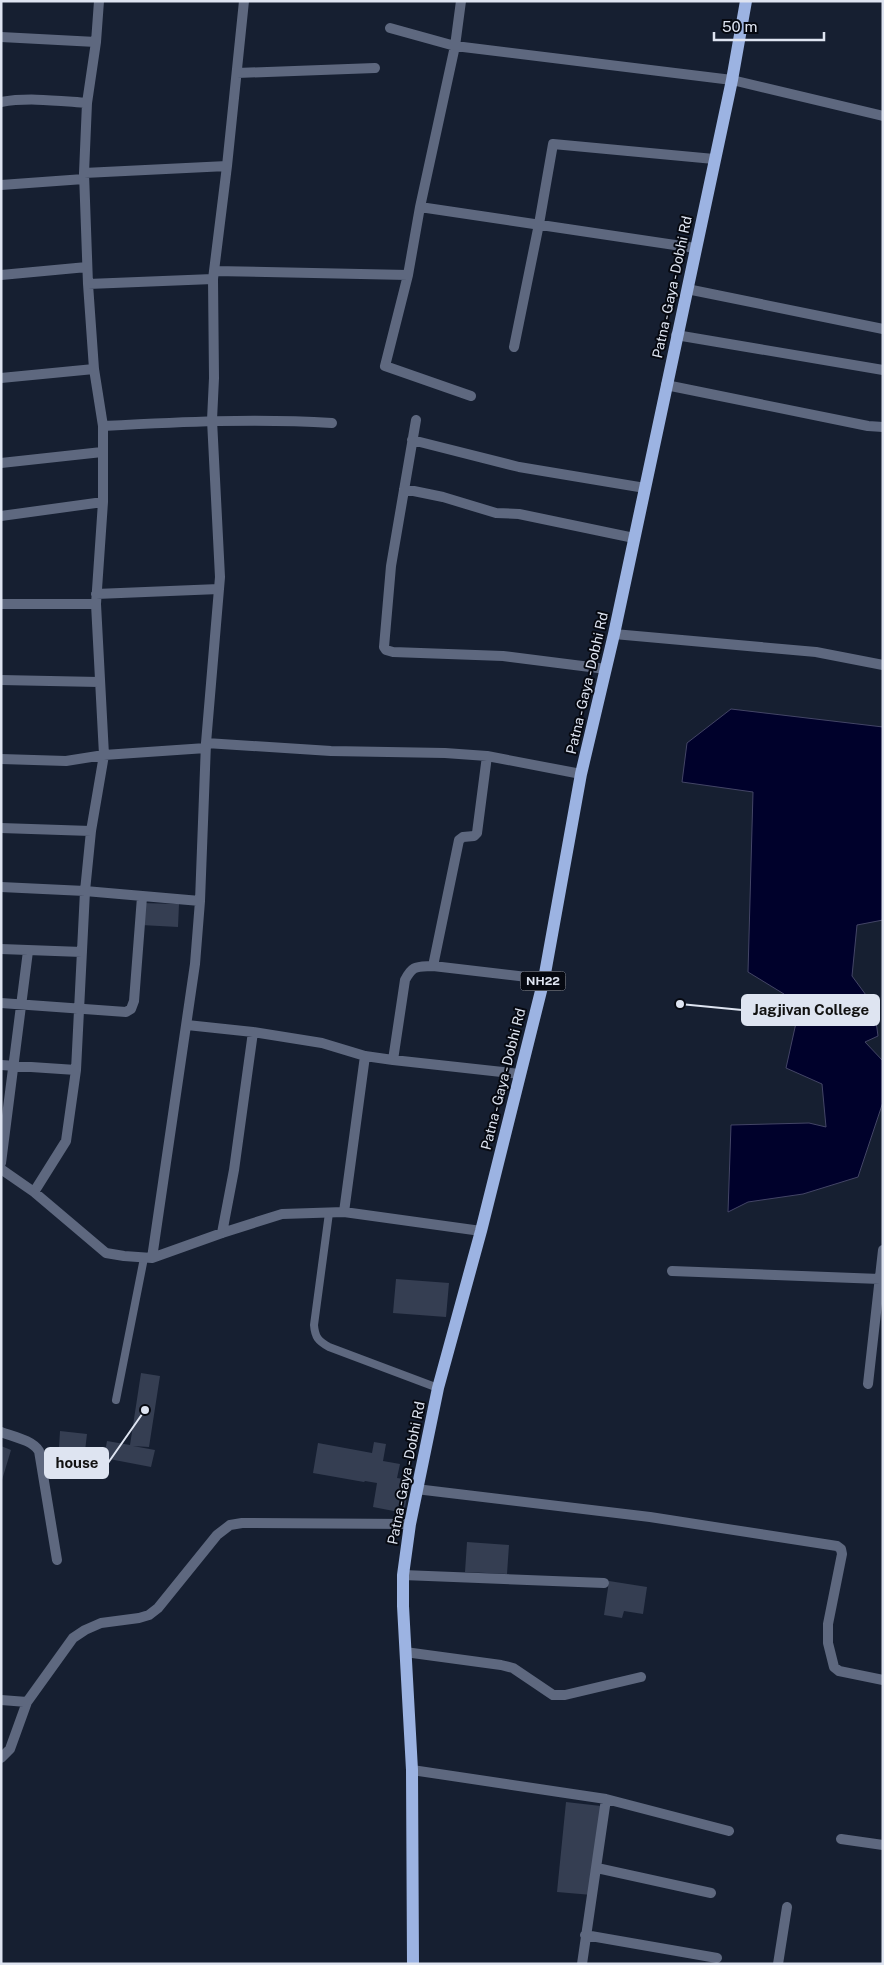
<svg xmlns="http://www.w3.org/2000/svg" width="884" height="1965" viewBox="0 0 884 1965" font-family="'Public Sans',sans-serif">
	<rect width="100%" height="100%" fill="#161f31"/>
	<path fill="#00012b" stroke="#434566" d="M731,709L883,727V920L857,925L852,976L874,1006L878,1036L865,1042L883,1061V1102L858,1177L803,1194L748,1202L728,1212L731,1125L809,1123L826,1127L822,1084L786,1068L798,1014L784,994L748,972L753,792L682,782L687,743Z"/>
	<path fill="#353e52" d="M141,903L179,904L178,927L141,925Z
		M396,1279L449,1283L446,1317L393,1313Z
		M141,1373L160,1376L149,1447L133,1446L155,1450L151,1467L104,1458L107,1441L130,1445Z
		M60,1431L87,1434L85,1451L59,1448Z
		M374,1442L386,1444L383,1461L400,1464L397,1478L410,1480L404,1513L373,1507L377,1483L365,1481L364,1482L313,1473L318,1443L372,1453Z
		M1,1446L11,1450L2,1480H1Z
		M467,1542L509,1545L507,1574L465,1572Z
		M609,1581L647,1587L643,1614L624,1611L622,1618L604,1615Z
		M566,1802L601,1806L592,1895L557,1892Z"/>
	<g fill="none" stroke-linecap="round" stroke-linejoin="round">
		<path stroke="#5e687f" stroke-width="8" d="M329,1213L314,1325C315,1337 318,1341 329,1347L438,1388
			M116,1400L144,1258"/>
		<path stroke="#5e687f" stroke-width="10" d="M461,1L455,46L420,207L408,275L385,366L471,396
			M390,28L455,46L732,80L883,116
			M1,37L96,42
			M237,73L375,68
			M1,102C29,97 59,101 87,103
			M84,173L227,166
			M1,185L84,179
			M420,207L695,248
			M214,271L408,275
			M1,275L87,267
			M88,284L213,279
			M687,289L883,329
			M676,335L883,370
			M514,347L539,224L553,144L714,159
			M1,378L94,369
			M666,385L868,426L883,427
			M416,420L391,566L384,647L386,650L393,652L503,656L606,669
			M103,426C179,422 255,418 332,423
			M412,440L519,467L645,488
			M1,463L102,452
			M404,489L443,497L496,513L519,514L634,538
			M1,516L103,502
			M96,594L219,589
			M1,604H96
			M614,634L816,652L883,665
			M1,680L99,682
			M206,743L331,751L445,753L487,756L581,774
			M1,759L66,761L104,755L206,748
			M1,828L91,831
			M1,887L85,891L200,901
			M1,949L82,952
			M433,966L459,840L463,837L474,836L477,833L487,756
			M1,1003L126,1012L131,1009L134,1001L142,897
			M187,1025L253,1032L322,1043L365,1056L393,1060L520,1074
			M393,1060L405,980C413,965 416,967 433,966L544,979
			M1,1065L76,1070
			M1,1163L28,951
			M1,1169L34,1192L106,1253L124,1256L152,1258L222,1233L282,1214L344,1212L481,1231
			M34,1192L66,1141L76,1070L85,891L91,831L104,755L96,604L103,502V426L94,369L88,284L84,173L87,103L96,42L99,1
			M344,1212L365,1056
			M222,1233L234,1170L253,1032
			M152,1258L195,964L200,901L206,743L220,577L212,420L214,378L213,279L227,166L244,1
			M672,1271L880,1279
			M868,1384L883,1250
			M1,1432C14,1437 32,1440 39,1451L57,1560
			M416,1489L650,1517L837,1546L841,1549L842,1554L828,1624V1643L834,1667L839,1671L883,1680
			M403,1575L604,1583
			M405,1652L501,1665L513,1668L553,1695H565L641,1677
			M1,1700L27,1702
			M1,1758L10,1749L27,1702L73,1638L85,1630L101,1623L139,1618L149,1615L158,1608L217,1535L230,1525L242,1523L410,1524
			M412,1770L606,1799L729,1831
			M841,1839L883,1845
			M597,1868L711,1893
			M585,1935L717,1958
			M582,1964L606,1799
			M778,1964L787,1907"/>
		<path stroke="#9cb3e2" stroke-width="12" d="M413,1964L412,1770L403,1606V1575L410,1524L438,1388L481,1231L544,979L581,774L614,634L732,80L746,1"/>
	</g>
	<g text-anchor="middle" dominant-baseline="central" stroke-width="4" stroke-linejoin="round" paint-order="stroke">
		<rect fill="#060911" stroke="#9da2ae" stroke-width="1" x="520.5" y="971.5" width="45" height="19" rx="4"/>
		<g font-size="12" font-weight="bold" fill="#dee4f1">
			<text x="543" y="981">NH22</text>
		</g>
		<g font-size="14" fill="#dee4f1" stroke="#060911">
			<text transform="translate(672 287) rotate(-78)">Patna - Gaya - Dobhi Rd</text>
			<text transform="translate(587 683) rotate(-77)">Patna - Gaya - Dobhi Rd</text>
			<text transform="translate(503 1079) rotate(-76)">Patna - Gaya - Dobhi Rd</text>
			<text transform="translate(406 1473) rotate(-79)">Patna - Gaya - Dobhi Rd</text>
		</g>
	</g>
	<path fill="none" stroke="#dee4f1" stroke-width="2" d="M680 1004L742 1010M145 1410L108 1463"/>
	<g fill="#dee4f1" stroke="#060911" stroke-width="2">
		<circle cx="680" cy="1004" r="5"/>
		<circle cx="145" cy="1410" r="5"/>
	</g>
	<g fill="#dee4f1" stroke="#dee4f1" stroke-width="2">
		<rect x="742" y="995" width="137" height="30" rx="5"/>
		<rect x="45" y="1448" width="63" height="30" rx="5"/>
	</g>
	<g font-size="15" text-anchor="middle" font-weight="bold" fill="#111">
		<text x="811" y="1015">Jagjivan College</text>
		<text x="77" y="1468">house</text>
	</g>
	<rect width="884" height="1965" fill="none" stroke="#dee4f1" stroke-width="5"/>
	<path d="M714 32v8h110v-8" fill="none" stroke="#dee4f1" stroke-width="2.5"/>
	<text x="722" y="32" font-size="15" fill="#dee4f1" stroke="#060911" stroke-width="4" paint-order="stroke">50 m</text>
</svg>
